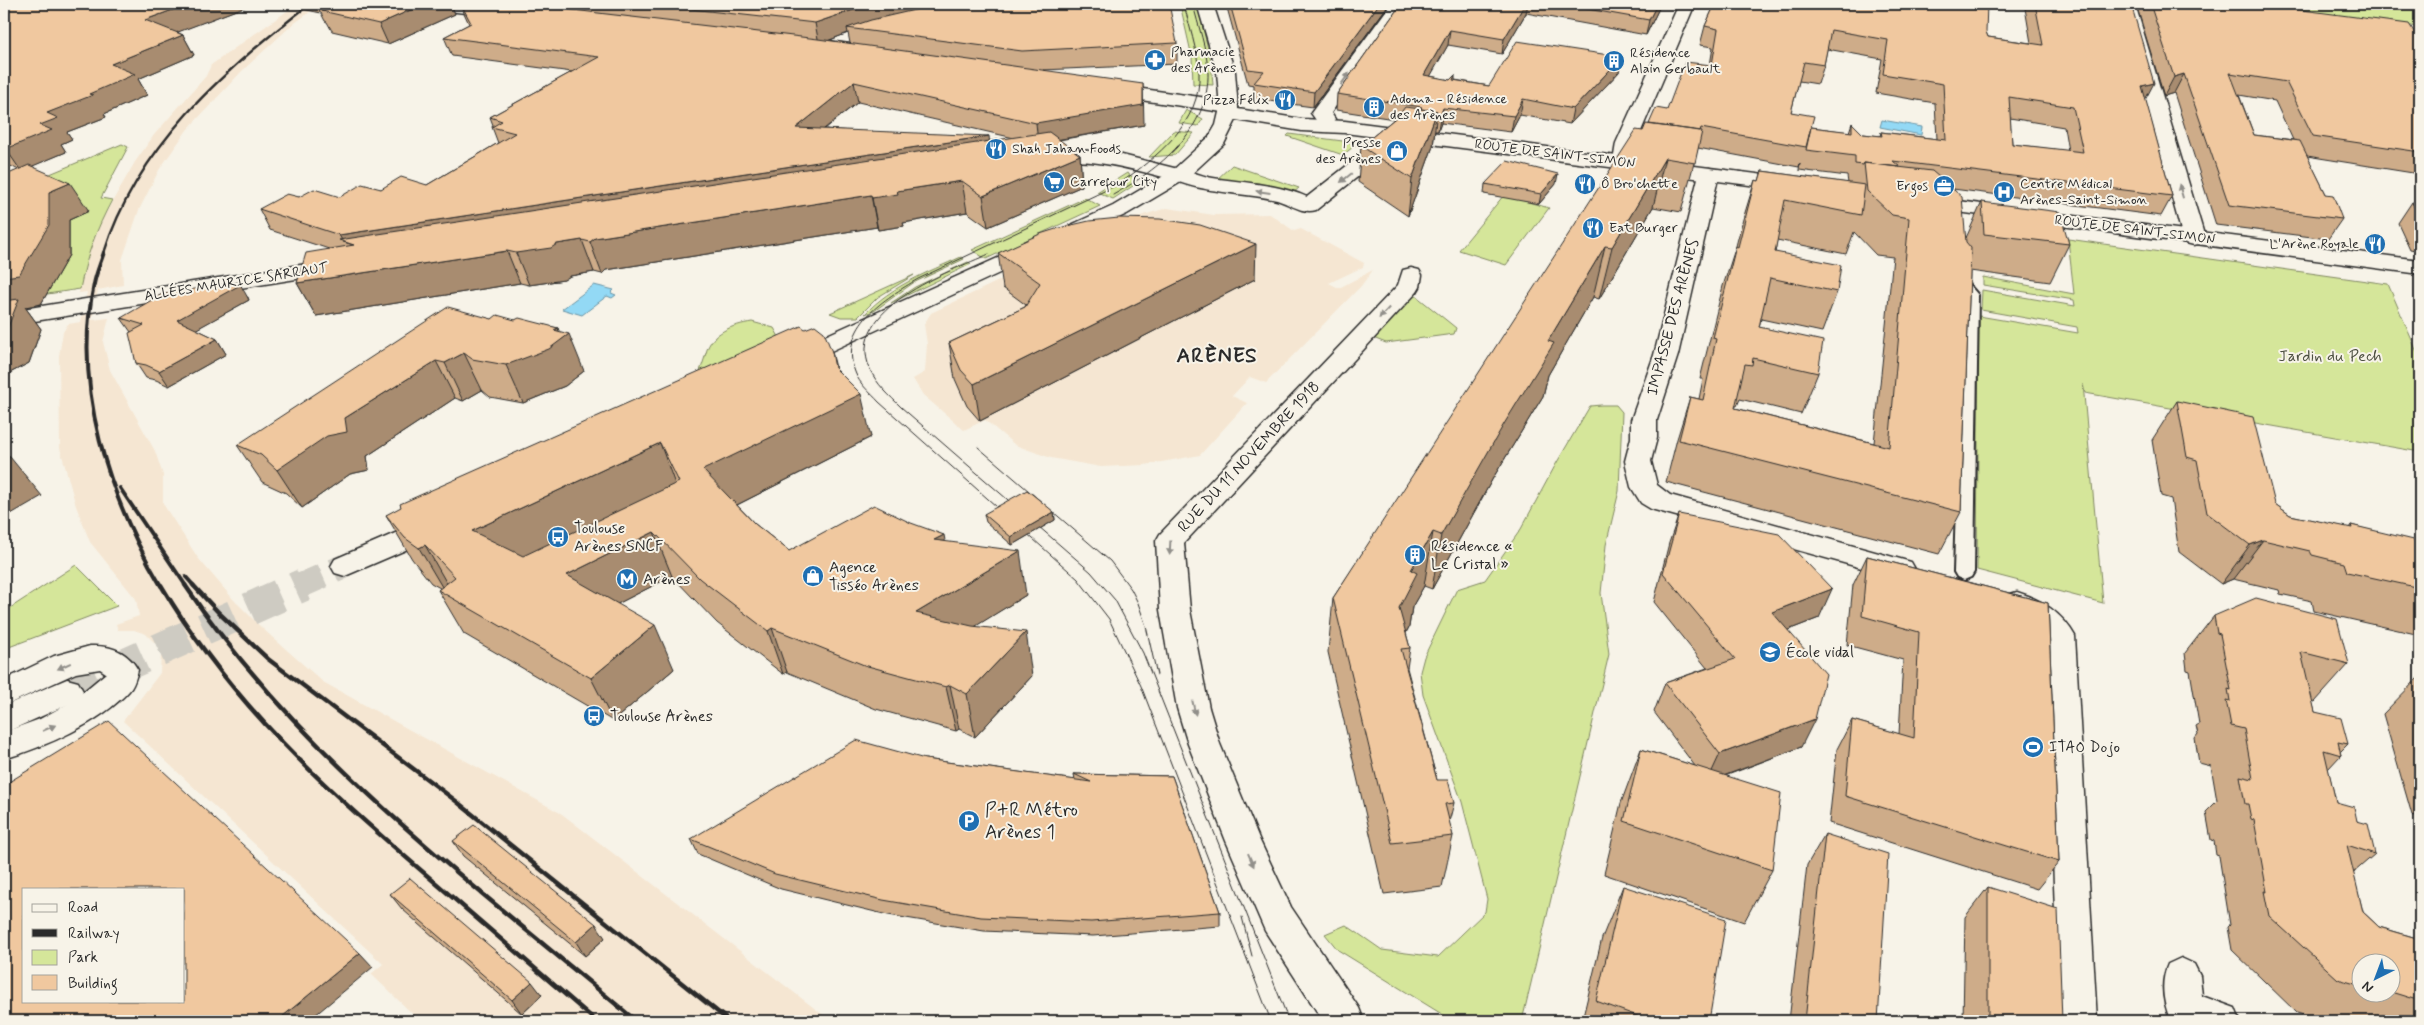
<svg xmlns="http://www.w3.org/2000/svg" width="2424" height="1025" viewBox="0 0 2424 1025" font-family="Mynerve,sans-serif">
	<rect width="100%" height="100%" fill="#f7f3e8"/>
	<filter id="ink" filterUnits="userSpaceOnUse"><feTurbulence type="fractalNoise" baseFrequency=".02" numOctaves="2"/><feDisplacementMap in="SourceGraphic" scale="10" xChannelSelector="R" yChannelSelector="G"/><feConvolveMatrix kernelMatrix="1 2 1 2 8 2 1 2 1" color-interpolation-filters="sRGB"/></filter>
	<g filter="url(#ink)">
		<path fill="#f5e6d2" d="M297,4H321L292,25L242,71L187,130L159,170L139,210L122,260L123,285L98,290L92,320L109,318L103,342L110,370L155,451L163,475V503L165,507L198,558L233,599L263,629L323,682L562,814L831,1021H420L371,974L383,964L123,721L160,673L161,655L157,645L146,634L134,630H118L116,624L139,616L136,599L90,542L76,506L60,448L59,356L63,332L68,324L81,322L87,292L79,293L88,252L96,230L135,162L154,135L206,76L211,65Z
			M1167,208L1214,215L1270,214L1294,231L1301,229L1364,263L1363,267L1329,283L1339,288L1373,270L1361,286L1266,383L1250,377L1232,396L1247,403L1200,455L1145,465L1101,467L1051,458L1015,445L985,420L964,430L923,395L913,379L925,372L927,344L924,324L931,313L1130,219Z"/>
		<path fill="#d5e69a" stroke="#808862" d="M1180,4H1197L1211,61L1213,85L1193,84L1192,57Z
			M2220,4H2420V27Z
			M1186,110L1203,119L1198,126L1179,123Z
			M1174,131L1194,133L1175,155L1149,157Z
			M1289,134L1358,143L1343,155L1287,136Z
			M122,144L128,147L101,198L112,200C96,230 87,254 80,289L41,295L48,291L69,253L30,257L11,247L86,212L48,195L4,214V189L9,191Z
			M1232,165L1299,188L1293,193L1214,182Z
			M1127,173L1134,178L1136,184L1113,199L1097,192Z
			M1504,195L1549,208L1506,265L1459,250Z
			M1085,198L1100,206L986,259L972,250Z
			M2068,239L2388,284L2420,359V452L2085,393L2083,384L2103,603L1977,570L1979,316L2078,333L2077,327L1981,310L1982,290L2075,306L2074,300L1983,285V277L2074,294Z
			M961,257L964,259L913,283L874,311L865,314C891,286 928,272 961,257Z
			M968,262L971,264L891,303L915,287Z
			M914,275L878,297L858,317H841L830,313Z
			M1415,295L1456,328L1454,334L1386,343L1373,338Z
			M752,322L774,328L779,337L696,379C701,370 703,363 706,353C711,332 733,325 752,322Z
			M1601,405H1616L1622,412L1619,491L1606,545L1601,593L1609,654L1522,1021H1453L1338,950L1325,934L1346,925L1382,950L1438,957L1485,912L1487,899L1462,802L1423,695L1420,672L1424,657L1457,589L1485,580L1521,529L1556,464L1590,406Z
			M76,565L117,606L9,647L4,638V612Z"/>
		<path fill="#93d9f5" stroke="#6993a4" d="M1882,120L1922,127L1921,135L1880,127Z
			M594,285L614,290L611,293L616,295L612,298L607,296L582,315L562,309Z"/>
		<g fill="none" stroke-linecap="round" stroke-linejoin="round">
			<path stroke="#cecbc2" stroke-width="25" stroke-dasharray="25 12" stroke-linecap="butt" d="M300,586L345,566"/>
			<path stroke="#cecbc2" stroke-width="33" stroke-dasharray="33 17" stroke-linecap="butt" d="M67,691L303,585"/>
			<g stroke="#2b2b2b" stroke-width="4">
				<path id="pedestrian" d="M1957,266L1963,268L1966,281L1978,295L1974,572L1971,577L1964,580L1957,577L1954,572L1962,296C1954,288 1945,279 1951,268Z"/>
			</g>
			<g stroke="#2b2b2b" stroke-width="3">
				<path id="minor" d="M1391,4H1407L1331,113L1335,119L1332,123H1318L1311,113Z
					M1679,4H1695L1636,143L1633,162L1630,166L1623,168L1616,166L1613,162L1616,143Z
					M2119,4H2135L2205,238L2202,243L2194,245L2186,243L2183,238Z
					M884,25L890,26L893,30L890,34L857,42L828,55H816L813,51L816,47L845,34Z
					M1388,137L1395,139L1398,143L1395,147L1316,210C1302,214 1290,204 1277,200C1255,194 1180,191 1169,175L1172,171C1186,167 1199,176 1213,178C1245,183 1278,184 1307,197L1381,139Z
					M1709,168L1716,170L1719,174L1678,355L1657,420V438L1651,461L1657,485L1670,495L1911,562L1915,569L1911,576L1901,579L1651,509L1641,503L1631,487L1625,461L1631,438V420L1654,355L1699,174L1702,170Z
					M1411,268L1419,270L1422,275L1420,287L1417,292L1184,543L1190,610L1209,708L1220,744L1260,841L1291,907L1359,1008L1364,1021H1323L1265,931L1226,841L1188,744L1177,708L1160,610L1156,541L1160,534L1398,285L1403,270Z
					M2017,592C2041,599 2063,614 2075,636L2097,1021H2059L2045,639C2033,626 2009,615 2002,603L2007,595Z
					M90,646C110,645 128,651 138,670C136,677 134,686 129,691C100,723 45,747 4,759V732L40,719L71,702L106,673L100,669L76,673L4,706V680L54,656Z
					M2181,958L2194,964L2200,976L2202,996L2235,1008L2240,1021H2171C2163,1003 2160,982 2168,964Z"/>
			</g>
			<g stroke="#2b2b2b" stroke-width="3">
				<path id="tertiary" d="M423,4C450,4 478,2 505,8L507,12L505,16L499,17L431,9L425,8Z
					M1107,84L1229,101L1236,103L1238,107L1236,111L1229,113L1100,94L1098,90L1100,86Z
					M1058,149L1110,152L1186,171L1189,175L1186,179L1179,181C1150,174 1121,165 1091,162C1073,160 1050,165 1033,161L1030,157L1033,153Z
					M338,259L346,261L349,266L346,271L4,326V312Z"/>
			</g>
			<g stroke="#2b2b2b" stroke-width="3">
				<path id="secondary" d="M1197,4H1213L1235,72L1238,109L1302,119L1345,121L1795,179L1802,181L1805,185L1802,189L1795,191L1345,133L1302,131L1236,120L1224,144L1186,179L1127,214L803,364L794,366L785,364L782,359L785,354L1113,206L1172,171L1209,137L1216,125L1220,108L1217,72Z
					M1927,197L2420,260V274L1920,207L1917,203L1920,199Z
					M435,516L445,519L449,526L445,533L345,576L335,573L331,566L335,559Z
					M67,679L78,682L83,691L78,700L4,733V706Z"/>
			</g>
			<use href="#pedestrian" fill="#f7f3e8" fill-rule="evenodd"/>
			<use href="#minor" fill="#f7f3e8" fill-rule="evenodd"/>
			<use href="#tertiary" fill="#f7f3e8" fill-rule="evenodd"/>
			<use href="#secondary" fill="#f7f3e8" fill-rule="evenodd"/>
			<path stroke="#2b2b2b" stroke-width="1" d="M1184,4C1189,26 1197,49 1199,72C1202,123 1156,157 1119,184L918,279C885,298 838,327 855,372C859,384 871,393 879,402L1078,579L1109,619L1141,686L1271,1021
				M1113,195C1159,169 1210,130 1208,71C1207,49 1198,26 1193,4
				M989,254C949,272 844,308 870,369C876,384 890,396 901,407L1091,572L1115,600L1143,653L1289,1021
				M978,447L1110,561L1131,589L1138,603L1146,626L1157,675
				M1242,917L1252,956"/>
			<path stroke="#2b2b2b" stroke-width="2.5" d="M104,253C137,147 224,70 310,4"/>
			<path stroke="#2b2b2b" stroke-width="4" d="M104,252C101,262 96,273 94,284C72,388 109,498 161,586
				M120,488L186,586
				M186,577L194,586"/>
			<path stroke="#2b2b2b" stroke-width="4.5" d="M161,585C232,705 325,788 430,878C485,926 541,973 596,1021
				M185,585C303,760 476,886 636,1021
				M193,585L219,613L268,659L456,801L729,1021"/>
		</g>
		<path fill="#ceac89" stroke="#2b2b2b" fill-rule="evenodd" d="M4,4H252L177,32L183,35L194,55L138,79L147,95L104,114L106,117L67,132L72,139L61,144L66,152L32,166L89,211L69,220V255L41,304L25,307L41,329L29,363L4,376V176L19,170L4,163Z
			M279,4H451L455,14L388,44L332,31L327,22L325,21L321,13Z
			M460,4H1141V6L1177,43V64L1043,70L1144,125L1059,140L1080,155L1082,186L988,227L967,212L903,223L904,226L878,230L877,227L606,270L602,274L594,272L570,276L564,280L529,285L520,283L316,316L297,283L329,249L270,230L259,209L299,197H340L381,189L427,185L498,143L492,127L493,125L490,117L572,72L452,56L444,37L469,24ZM848,33L850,43L829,40ZM858,102L1014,138L990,141L825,129Z
			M1226,4H1389L1313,107L1254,99V85L1248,84Z
			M1401,4H1661L1646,35L1526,13L1502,54L1448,45L1430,76L1450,80L1455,75V80L1489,86L1622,57L1619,72L1570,124L1520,115L1511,132L1441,123L1438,131H1435L1433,146L1408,216L1358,182L1361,146L1394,119L1336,110L1337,94Z
			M1715,4H1907L1906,8L1986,32L1988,37L2031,43L2025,8L1993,4H2131L2145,99L2172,196L2161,216L1953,189L1966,238L1982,202L2069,244L2050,282L1970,271L1961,512L1939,554L1666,482L1677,439L1690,397L1699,399L1703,379H1700L1723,286L1736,246L1743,219L1755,180L1759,181L1762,171L1848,183L1847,176L1799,170L1800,163L1799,167L1698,148L1681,212L1653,207L1599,299L1593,297L1548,375L1543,396L1493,478L1432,589L1424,586L1412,607L1409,627L1406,633L1410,648L1407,668L1437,780L1454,803L1449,822L1453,836L1442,887L1384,894L1328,652L1333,598L1643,131L1649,124L1667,110L1710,65L1713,47L1700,45L1705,26ZM1827,49L1882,59L1876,93L1935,103L1937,139L1881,132L1880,136L1863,134L1852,123L1849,132L1811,127L1791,112L1799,81L1818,84L1824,65ZM2010,118L2064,127L2068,151L2012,144ZM1854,232L1876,255L1893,257L1874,443L1735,408V406H1737L1740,399L1801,414L1818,373L1759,327L1761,319L1822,332L1837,292L1775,252L1777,240L1846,254Z
			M2136,4H2257L2420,34V187L2413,173L2307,156L2326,194L2342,219L2328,239L2216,225L2174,93L2164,96ZM2239,95L2275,101L2293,140L2254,135Z
			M1485,184H1556L1539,204L1484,194Z
			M2412,202L2420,220V251L2410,249L2398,223Z
			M998,253L1255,279L980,421L967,406L955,379L949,343L1025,307L1026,305L1003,288Z
			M248,297L249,300L196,329L217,339L226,354L169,386L156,380L146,378L136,363L131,332L121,318Z
			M492,319L515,320L558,328L559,332L584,371L565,386L523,403L490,397L482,390L463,401L455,398L367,456L369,470L350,474L302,508L286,493L262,482L237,445Z
			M837,370L871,437L737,505L755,524L789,551L945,541L1026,595L975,626L1032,676L975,737L959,729L956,731L876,709L787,672L783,674L717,623L672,576L617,604L674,669L613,721L464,634L438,590L440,588L431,583L412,559L386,515Z
			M2177,401L2275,504L2290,515L2349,528L2351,525L2420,544V635L2314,611L2312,601L2280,594L2279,590L2233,579L2221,584L2179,552L2171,499L2161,496L2152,440Z
			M1054,512L1055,520L1012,545L986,522L984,514Z
			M1679,514L1819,618L1788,630L1801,747L1725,776L1772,870L1744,922L1604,874L1621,803L1641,749L1695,766L1654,712L1665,683L1707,668L1654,602L1669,543Z
			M1867,556L2048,603L2059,862L2037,889L1829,823L1837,749L1852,720L1899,734L1903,660L1847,645L1853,585Z
			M2214,616L2349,664L2315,702L2312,701L2315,712L2348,744L2340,752L2341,755L2328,769L2336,802L2357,821L2375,854L2353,873L2363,912L2379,927L2420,939V1021H2324L2297,1013L2232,950L2228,927L2230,925L2219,856L2216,855L2214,841L2211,840L2206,812L2217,801L2211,766L2199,763L2195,738L2198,734L2196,726L2199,724L2190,671L2187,670L2185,653ZM2362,962L2392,992H2362Z
			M2420,676V820L2419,817L2412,815L2383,714Z
			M925,759L1075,780L1074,774L1172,776L1220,912V926L1093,936L984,931L888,915L781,889L698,854L691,839Z
			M1825,834L1878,1021H1789L1807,865Z
			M453,841L605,938L585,956L463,856Z
			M2420,860V866L2417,863Z
			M1623,886L1709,1021H1582L1602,938Z
			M1988,887L2062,1021H1963L1965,917Z
			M390,894L542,995L522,1014L402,909Z"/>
		<path fill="#a88c6f" stroke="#2b2b2b" d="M189,4H252L157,40L145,20Z
			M424,4H451L455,14L388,44L379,24Z
			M878,4H971L847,28L848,33L819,44L815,23L859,8Z
			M1379,4H1389L1313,107L1314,92Z
			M1525,4H1528L1526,13L1502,54L1504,39Z
			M1657,4H1661L1646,35L1649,20Z
			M1903,4H1907L1904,11L1900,12Z
			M1450,30L1448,45L1422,91L1424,75Z
			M183,35L194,55L138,79L147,95L104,114L106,117L67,132L72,139L61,144L66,152L21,171L6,149L40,125L47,113L89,94L111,64Z
			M1622,57L1619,72L1570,124L1573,109Z
			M2184,74L2174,93L2164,96L2174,77Z
			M854,82L858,102L800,148L796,128Z
			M2154,83L2144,102L2142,86Z
			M1143,84L1144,125L1038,143L1036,123Z
			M1523,99L1520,115L1511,132L1514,116Z
			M1443,108L1441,123L1438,131L1440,116Z
			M1437,111L1433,146L1408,216L1412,179Z
			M989,136L991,157L354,245L343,242L339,235Z
			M1080,155L1082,186L988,227L983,196Z
			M1665,158L1653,207L1599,299L1612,247Z
			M1558,174L1556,184L1539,204L1541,194Z
			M962,181L967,212L903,223L904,226L878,230L872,198L897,191Z
			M70,183L89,211L69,220V255L41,304L25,307L41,329L29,363L4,376V277L49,192Z
			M871,195L877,227L606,270L602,274L590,242L595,238Z
			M582,240L594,272L570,276L564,280L529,285L516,253L557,244Z
			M1256,244L1255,279L980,421L974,384Z
			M1605,246L1593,297L1548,375L1543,396L1493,478L1432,589L1441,535L1548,341Z
			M507,251L520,283L316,316L297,283Z
			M239,282L249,300L186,335L177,320Z
			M558,328L562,339L569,334L584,371L565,386L523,403L506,365Z
			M217,339L226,354L169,386L159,371Z
			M832,352L843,395L861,394L871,437L719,514L703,470L835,368Z
			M464,353L482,390L463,401L445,363Z
			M436,361L455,398L367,456L369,470L350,474L302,508L277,470L345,418Z
			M660,443L676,487L496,575L472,531Z
			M10,457L42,496L4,518V461Z
			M1054,512L1055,520L1012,545L1011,537Z
			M654,532L672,576L588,619L567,575Z
			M1433,532L1424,586L1412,607L1409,627L1391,661L1399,608L1411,570Z
			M944,535L952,579L934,540Z
			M2263,540L2233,579L2221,584L2250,545Z
			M425,545L450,589L445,592L419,548Z
			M1020,551L1026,595L926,657L916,613Z
			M1832,589L1819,618L1760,641L1772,612Z
			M655,625L674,669L613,721L591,678Z
			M772,628L787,672L783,674L768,631Z
			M1026,632L1032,676L975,737L967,694Z
			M950,685L959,729L956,731L946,687Z
			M1815,719L1801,747L1707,782L1720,754Z
			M596,924L605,938L585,956L576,942Z
			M360,953L373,967L308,1021H277Z
			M532,982L542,995L522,1014L512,1000Z"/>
		<path fill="#f0c89f" stroke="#2b2b2b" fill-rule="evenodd" d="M4,4H189L145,20L183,35L111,64L135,74L89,94L93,95L47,113L58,118L40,125L52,130L6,149L4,148Z
			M328,4H424L379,24L322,11L328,9L322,7L329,4Z
			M461,4H522L818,39L1143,84V105L1036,123L854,82L796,128L989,136L339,235L259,209L287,194L299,197L314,189L340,197L362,184L381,189L401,177L427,185L515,133L492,127L502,121L490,117L599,57L444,37L471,23Z
			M646,4H878L859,8L815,23Z
			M941,4H1141V6L1169,4L1177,43L1022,51L847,28L871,20Z
			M1230,4H1379L1314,92L1254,83L1264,71L1248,69Z
			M1401,4H1525L1504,39L1450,30L1424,75L1450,80L1455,75L1453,80L1489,86L1517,41L1622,57L1573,109L1523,99L1514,116L1443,108L1440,116L1437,115V111L1420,109L1422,107L1337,94Z
			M1559,4H1657L1649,20Z
			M1715,4H1881L1906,8L1927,4H1987L1986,32L1988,37L2043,45L2035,4H2131L2154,83L2142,86L2172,196L1893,161L1900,167L1864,163L1863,165L1855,164V156L1806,150L1811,127L1806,147L1701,128L1700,131L1649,124L1656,108L1667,110L1685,62L1712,65L1718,29L1705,26ZM1831,30L1888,40L1883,74L1943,84L1946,140L1881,132L1882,136L1863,134L1852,123V132L1811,127L1814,116L1791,112L1804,62L1824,65ZM2009,97L2073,107L2083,152L2012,144Z
			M2150,4H2257L2409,24L2415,33L2420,34V152L2313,136L2286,82L2230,73L2254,135L2300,141L2326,194L2333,195L2342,219L2229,205L2184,74L2174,77Z
			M1405,107L1437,111L1412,179L1361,146L1399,115Z
			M1646,124L1702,131L1695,163L1665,158L1612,247L1605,246L1548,341L1554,343L1504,424L1441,535L1433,532L1411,570L1417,573L1399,608L1410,648L1401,649L1437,780H1448L1454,803L1445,804L1453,836L1392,843L1333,598L1636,130L1643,131Z
			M1049,132L1080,155L983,196L962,181L897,191L898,194L872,198L871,195L595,238L590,242L582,240L557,244L551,248L516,253L507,251L297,283L306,253L354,245L339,240Z
			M1507,161L1558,174L1541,194L1485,184Z
			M1864,163L1932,171L1962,197L1966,242L1971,248L1961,512L1679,440L1690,397L1703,400L1716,339L1713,338L1736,246L1738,247L1755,180L1759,181L1762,171L1865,185L1861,215L1785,200L1775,252L1841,265L1837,292L1770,278L1759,327L1823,341L1818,373L1753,358L1752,365L1745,364L1735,408L1889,447L1909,218L1892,215L1867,191Z
			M29,165L70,183L49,192V225L19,275L4,277V176Z
			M1982,202L2060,212L2069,244L1984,234Z
			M2412,202L2420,203V220Z
			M1119,218L1160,219L1200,225L1256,244L974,384L961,370L949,343L1025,307L1040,283L998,253L1040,234L1059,228L1089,221Z
			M239,282L240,285L177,320L217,339L159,371L146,365L136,363L129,333L144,325L121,318L162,294Z
			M7,294L4,300V295Z
			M19,299L6,332L4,334V301Z
			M448,307L492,319L497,315L515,320L519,318L558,328L554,330L569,334L549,349L506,365L472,359L464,353L445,363L436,361L345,418L347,432L327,436L277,470L261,455L237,445Z
			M815,325L824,332L832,352L835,368L861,394L703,470L755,524L789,551L874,505L911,523L944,535L934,540L1020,551L916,613L972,626L1026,632L967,694L950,685L946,687L864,665L772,628L768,631L700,579L654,532L567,575L655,625L591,678L438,590L455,577L425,545L419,548L405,538L386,515L401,507L400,504L801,326L805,329ZM660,443L679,482L523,556L472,531Z
			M2177,401L2253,417L2275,504L2290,515L2352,528L2351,525L2418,541L2419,544H2420V588L2347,572L2344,563L2312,555L2310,551L2263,540L2250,545L2207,513L2197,460L2187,457Z
			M4,453L10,457L4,461Z
			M1027,490L1054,512L1011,537L984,514Z
			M1679,514L1779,534L1832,589L1772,612L1826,674L1815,719L1720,754L1665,683L1735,659L1663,573Z
			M1867,556L2048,603L2059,862L1845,796L1852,720L1914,738L1919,632L1862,616Z
			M2256,598L2337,619L2349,664L2301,652L2315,712L2341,718L2348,744L2338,742L2341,755L2324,750L2336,802L2354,807L2357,821L2368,824L2375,854L2347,845L2363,912L2379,927L2420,939V1001L2391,992L2392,962H2362V986L2338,979L2269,916L2264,891L2267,892L2254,820L2251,819L2248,804H2245L2240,776L2253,779L2244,729L2231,726L2226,700L2230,701L2228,689L2231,690L2220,634L2217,633L2214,616Z
			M109,721L360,953L277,1021H4V785ZM24,889H184V1001H24Z
			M856,740L925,759L1091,782L1074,774L1172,776L1220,912L1091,922L981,917L883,900L775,874L691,839Z
			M1641,749L1781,793L1772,870L1624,821Z
			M474,825L596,924L576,942L453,841Z
			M1825,834L1888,854L1878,1021H1805Z
			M410,878L532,982L512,1000L390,894Z
			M1623,886L1726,919L1709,1021H1651L1596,1001Z
			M1988,887L2058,909L2062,1021H1988Z"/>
		<defs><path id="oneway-solid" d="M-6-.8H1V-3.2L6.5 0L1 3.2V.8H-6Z" transform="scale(1.25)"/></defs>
		<g fill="#918f8a">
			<use href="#oneway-solid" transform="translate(1345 79) rotate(-55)"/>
			<use href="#oneway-solid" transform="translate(1346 178) rotate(141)"/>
			<use href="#oneway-solid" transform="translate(2181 191) rotate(-106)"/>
			<use href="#oneway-solid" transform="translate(1263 192) rotate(-172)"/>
			<use href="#oneway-solid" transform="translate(1384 313) rotate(133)"/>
			<use href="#oneway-solid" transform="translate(1170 548) rotate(93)"/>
			<use href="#oneway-solid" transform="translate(64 666) rotate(155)"/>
			<use href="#oneway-solid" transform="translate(1194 708) rotate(77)"/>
			<use href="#oneway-solid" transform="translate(49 728) rotate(-24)"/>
			<use href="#oneway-solid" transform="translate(1251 860) rotate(66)"/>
		</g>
	</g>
	<defs>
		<g id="pharmacy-disc" transform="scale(1.125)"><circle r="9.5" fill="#1f6fb2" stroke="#f7f3e8"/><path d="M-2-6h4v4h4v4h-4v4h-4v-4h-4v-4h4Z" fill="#fff"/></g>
		<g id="building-disc" transform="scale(1.125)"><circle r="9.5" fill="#1f6fb2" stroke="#f7f3e8"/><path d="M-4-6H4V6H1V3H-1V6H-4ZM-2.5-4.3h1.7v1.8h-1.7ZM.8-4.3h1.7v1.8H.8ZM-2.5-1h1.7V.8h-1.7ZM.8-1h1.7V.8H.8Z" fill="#fff"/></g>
		<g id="restaurant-disc" transform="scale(1.125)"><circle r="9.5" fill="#1f6fb2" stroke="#f7f3e8"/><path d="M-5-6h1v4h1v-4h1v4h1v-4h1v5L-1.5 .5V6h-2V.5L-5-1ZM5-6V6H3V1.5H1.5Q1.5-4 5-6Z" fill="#fff"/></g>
		<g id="shop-disc" transform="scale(1.125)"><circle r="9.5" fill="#1f6fb2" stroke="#f7f3e8"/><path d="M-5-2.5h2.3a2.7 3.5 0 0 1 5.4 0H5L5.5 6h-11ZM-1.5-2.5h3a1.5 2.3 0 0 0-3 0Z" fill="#fff"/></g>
		<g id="supermarket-disc" transform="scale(1.125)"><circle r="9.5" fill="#1f6fb2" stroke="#f7f3e8"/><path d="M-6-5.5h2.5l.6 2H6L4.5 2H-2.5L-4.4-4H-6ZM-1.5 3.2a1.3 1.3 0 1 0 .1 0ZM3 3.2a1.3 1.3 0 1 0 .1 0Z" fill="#fff"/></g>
		<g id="office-disc" transform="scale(1.125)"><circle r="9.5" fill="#1f6fb2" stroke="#f7f3e8"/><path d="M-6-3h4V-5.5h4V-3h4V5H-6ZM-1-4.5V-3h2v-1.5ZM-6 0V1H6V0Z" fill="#fff"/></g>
		<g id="hospital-disc" transform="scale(1.125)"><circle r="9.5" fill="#1f6fb2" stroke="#f7f3e8"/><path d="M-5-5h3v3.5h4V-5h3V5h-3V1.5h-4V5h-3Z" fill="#fff"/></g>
		<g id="bus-disc" transform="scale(1.125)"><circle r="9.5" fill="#1f6fb2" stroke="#f7f3e8"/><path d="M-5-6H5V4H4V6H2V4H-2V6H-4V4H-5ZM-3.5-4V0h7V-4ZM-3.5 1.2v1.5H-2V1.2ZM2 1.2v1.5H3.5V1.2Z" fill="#fff"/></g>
		<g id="metro-disc" transform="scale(1.125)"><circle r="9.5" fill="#1f6fb2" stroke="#f7f3e8"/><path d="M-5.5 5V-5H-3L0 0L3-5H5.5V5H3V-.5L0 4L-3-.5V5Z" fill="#fff"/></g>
		<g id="university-disc" transform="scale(1.125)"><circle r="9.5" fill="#1f6fb2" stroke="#f7f3e8"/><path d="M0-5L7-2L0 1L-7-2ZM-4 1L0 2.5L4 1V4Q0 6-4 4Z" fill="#fff"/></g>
		<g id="stadium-disc" transform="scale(1.125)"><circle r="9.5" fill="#1f6fb2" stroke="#f7f3e8"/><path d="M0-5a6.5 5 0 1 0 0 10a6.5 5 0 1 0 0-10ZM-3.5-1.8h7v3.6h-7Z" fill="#fff"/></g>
		<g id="parking-disc" transform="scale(1.125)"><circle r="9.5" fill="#1f6fb2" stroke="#f7f3e8"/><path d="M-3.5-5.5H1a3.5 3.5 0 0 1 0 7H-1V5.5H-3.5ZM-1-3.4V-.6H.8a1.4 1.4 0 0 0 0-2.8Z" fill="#fff"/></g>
	</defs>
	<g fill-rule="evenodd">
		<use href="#pharmacy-disc" x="1155" y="60"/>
		<use href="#building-disc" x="1614" y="61"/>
		<use href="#restaurant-disc" x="1285" y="100"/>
		<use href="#building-disc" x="1374" y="107"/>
		<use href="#restaurant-disc" x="996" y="149"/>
		<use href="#shop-disc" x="1397" y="151"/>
		<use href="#supermarket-disc" x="1054" y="182"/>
		<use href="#restaurant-disc" x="1585" y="184"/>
		<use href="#office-disc" x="1944" y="186"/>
		<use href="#hospital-disc" x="2004" y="192"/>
		<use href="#restaurant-disc" x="1593" y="228"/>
		<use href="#restaurant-disc" x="2375" y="244"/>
		<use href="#bus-disc" x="558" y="537"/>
		<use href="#building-disc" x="1415" y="555"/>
		<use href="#shop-disc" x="813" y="576"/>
		<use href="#metro-disc" x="627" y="579"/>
		<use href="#university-disc" x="1770" y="652"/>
		<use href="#bus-disc" x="594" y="716"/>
		<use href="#stadium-disc" x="2033" y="747"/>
		<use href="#parking-disc" x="969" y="821"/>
	</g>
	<g text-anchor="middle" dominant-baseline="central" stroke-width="4" stroke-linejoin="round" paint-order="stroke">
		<g font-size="14" fill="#2b2b2b" stroke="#f7f3e8" text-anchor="start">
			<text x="1171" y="52">Pharmacie<tspan x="1171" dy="16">des Arènes</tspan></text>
			<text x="1630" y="53">Résidence<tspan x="1630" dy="16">Alain Gerbault</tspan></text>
			<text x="1390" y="99">Adoma - Résidence<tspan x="1390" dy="16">des Arènes</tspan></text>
			<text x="1269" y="100" text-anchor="end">Pizza Félix</text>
			<text x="1381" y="143" text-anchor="end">Presse<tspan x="1381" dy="16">des Arènes</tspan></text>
			<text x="1012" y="149">Shah Jahan Foods</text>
			<text x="1070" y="182">Carrefour City</text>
			<text x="1601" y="184">Ô Bro'chette</text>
			<text x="2020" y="184">Centre Médical<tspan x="2020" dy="16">Arènes-Saint-Simon</tspan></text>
			<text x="1928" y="186" text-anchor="end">Ergos</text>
			<text x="1609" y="228">Eat Burger</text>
			<text x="2359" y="244" text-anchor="end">L'Arène Royale</text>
		</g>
		<g font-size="14" fill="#2b2b2b" stroke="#f7f3e8">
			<text transform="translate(1555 154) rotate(7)">ROUTE DE SAINT-SIMON</text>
			<text transform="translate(2135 230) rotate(7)">ROUTE DE SAINT-SIMON</text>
			<text transform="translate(236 282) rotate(-9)">ALLÉES MAURICE SARRAUT</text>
		</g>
		<g font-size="16" fill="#2b2b2b" stroke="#f7f3e8">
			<text transform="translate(1673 317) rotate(-75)">IMPASSE DES ARÈNES</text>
			<text transform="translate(1249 457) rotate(-47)">RUE DU 11 NOVEMBRE 1918</text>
		</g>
		<g font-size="16" fill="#4d5041" stroke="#f7f3e8">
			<text x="2330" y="356">Jardin du Pech</text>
		</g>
		<g font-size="16" fill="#2b2b2b" stroke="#f7f3e8" text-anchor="start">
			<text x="574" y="528">Toulouse<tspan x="574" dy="18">Arènes SNCF</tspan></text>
			<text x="1431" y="546">Résidence «<tspan x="1431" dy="18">Le Cristal »</tspan></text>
			<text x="829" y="567">Agence<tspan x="829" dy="18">Tisséo Arènes</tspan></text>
			<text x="643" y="579">Arènes</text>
			<text x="1786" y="652">École vidal</text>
			<text x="610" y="716">Toulouse Arènes</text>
			<text x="2049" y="747">ITAO Dojo</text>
		</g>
		<g font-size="19" fill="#2b2b2b" stroke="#f7f3e8" text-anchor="start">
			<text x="985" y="810">P+R Métro<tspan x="985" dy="22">Arènes 1</tspan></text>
		</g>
		<g font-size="21" font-weight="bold" letter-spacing="1" fill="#2b2b2b" stroke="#f7f3e8">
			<text x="1217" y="356">ARÈNES</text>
		</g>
	</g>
	<rect width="2424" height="1025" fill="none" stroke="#f7f3e8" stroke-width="20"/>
	<rect x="10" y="10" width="2404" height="1005" fill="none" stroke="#2b2b2b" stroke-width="2" filter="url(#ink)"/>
	<rect x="22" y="888" width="162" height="115" fill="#f7f3e8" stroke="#a5a39c"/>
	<rect x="32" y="904" width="25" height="8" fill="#f7f3e8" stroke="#a5a39c"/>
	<text x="68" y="912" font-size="15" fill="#2b2b2b">Road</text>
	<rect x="32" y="929" width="25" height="8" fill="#2b2b2b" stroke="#a5a39c"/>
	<text x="68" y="938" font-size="15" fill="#2b2b2b">Railway</text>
	<rect x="32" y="950" width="25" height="15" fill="#d5e69a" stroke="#a5a39c"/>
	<text x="68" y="962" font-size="15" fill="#2b2b2b">Park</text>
	<rect x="32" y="975" width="25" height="15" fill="#f0c89f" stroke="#a5a39c"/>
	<text x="68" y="988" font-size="15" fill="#2b2b2b">Building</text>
	<g transform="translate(2376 978) rotate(222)"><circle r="24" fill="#f7f3e8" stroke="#a5a39c"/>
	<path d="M0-4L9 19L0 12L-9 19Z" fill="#1f6fb2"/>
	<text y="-8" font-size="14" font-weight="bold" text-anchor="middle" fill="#2b2b2b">N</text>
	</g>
</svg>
